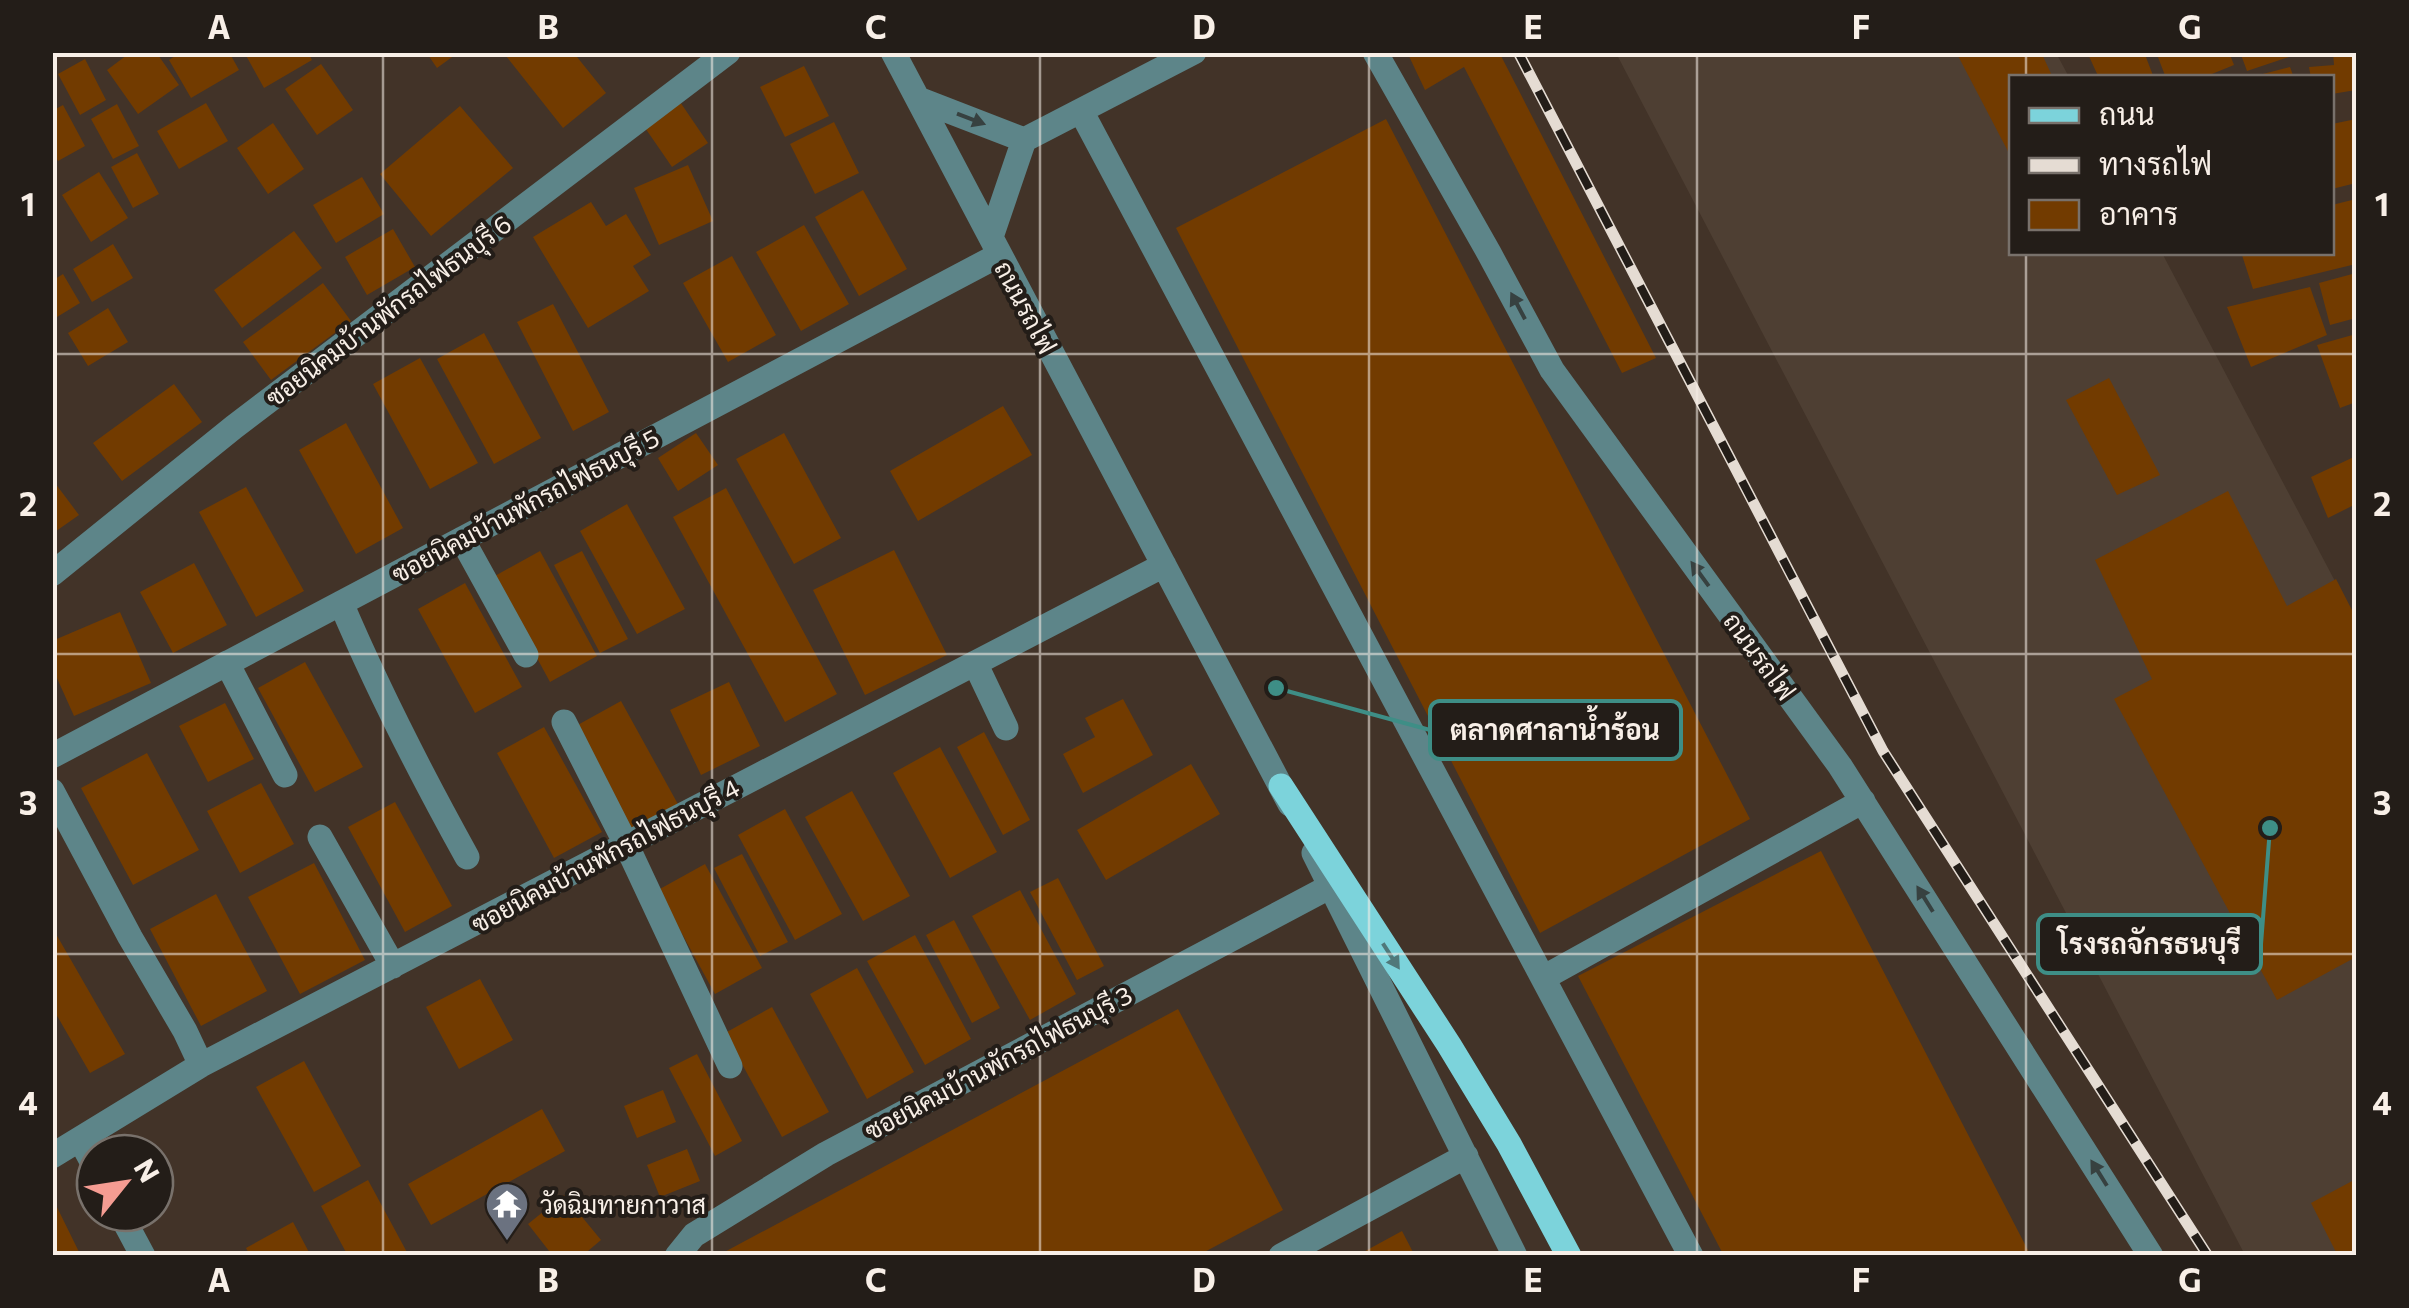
<svg xmlns="http://www.w3.org/2000/svg" width="2409" height="1308" viewBox="0 0 2409 1308" font-family="Commissioner,Sarabun,sans-serif">
	<rect width="100%" height="100%" fill="#423328"/>
	<path fill="#4e3f33" d="M1616,53H2056L2069,77L2012,78V252L2162,253L2356,621V1255H2245Z"/>
	<path fill="#723b00" d="M131,52H156L179,85L138,114L107,70Z
		M181,52H229L239,70L191,98L169,60Z
		M244,52H308L312,60L264,88Z
		M426,52H459L437,68Z
		M510,52H573L606,93L563,128L506,56Z
		M1407,52H1499L1656,358L1622,373L1464,67L1425,90Z
		M1956,52H2041L2053,78H2012V159Z
		M2087,52H2144L2154,78H2099Z
		M2156,52H2229L2234,65L2202,78H2166Z
		M2240,52H2291L2292,56L2247,71Z
		M2333,52H2356V90L2332,94V78H2311L2309,67L2334,65Z
		M85,59L106,100L80,115L58,74Z
		M321,64L353,110L317,135L285,89Z
		M804,66L829,116L785,137L760,87Z
		M2290,67L2294,78H2255V76Z
		M676,96L708,143L672,167L641,122Z
		M206,103L228,141L179,169L157,131Z
		M117,104L139,146L113,159L91,119Z
		M63,105L85,146L58,161L52,150V111Z
		M460,106L513,168L431,236L380,174Z
		M1386,119L1750,819L1540,933L1176,228Z
		M2356,119V183L2332,189V124Z
		M834,122L859,173L815,194L790,144Z
		M273,123L304,169L268,194L237,148Z
		M137,153L159,194L133,208L111,167Z
		M688,165L713,221L659,245L634,188Z
		M99,172L128,218L91,242L62,195Z
		M362,177L384,214L336,243L313,205Z
		M863,190L907,269L859,296L815,217Z
		M2356,199V264L2253,289L2241,252H2332V205Z
		M591,202L606,226L626,214L651,255L633,266L649,291L588,328L533,237Z
		M804,225L849,304L801,331L756,252Z
		M393,229L415,267L367,295L345,257Z
		M294,231L322,268L242,328L214,290Z
		M113,244L133,278L92,302L73,269Z
		M732,256L776,335L728,362L683,283Z
		M2356,273V318L2330,325L2319,283Z
		M63,274L80,303L52,320V281Z
		M323,283L351,321L271,380L243,342Z
		M2310,287L2327,335L2251,367L2227,307Z
		M553,304L609,412L573,431L517,322Z
		M108,308L128,342L88,366L68,333Z
		M484,333L541,438L494,464L437,359Z
		M2356,334V402L2340,408L2317,345Z
		M420,358L478,463L430,489L373,384Z
		M2109,378L2160,475L2117,495L2066,400Z
		M174,384L202,422L122,481L93,443Z
		M1003,406L1032,455L918,521L890,471Z
		M346,423L403,528L356,554L299,450Z
		M696,433L718,465L678,491L658,458Z
		M784,433L841,538L794,564L736,459Z
		M2356,456V504L2328,518L2311,477Z
		M52,479L79,515L52,534Z
		M246,487L304,591L256,617L199,512Z
		M726,488L837,694L785,722L673,517Z
		M2228,491L2287,606L2336,579L2356,618V957L2277,1000L2114,699L2152,679L2095,560Z
		M627,504L685,609L637,634L580,531Z
		M894,550L947,655L865,695L813,590Z
		M540,551L597,656L550,682L493,577Z
		M582,551L628,639L600,653L554,565Z
		M194,563L227,625L173,653L140,592Z
		M465,583L522,687L475,713L418,609Z
		M120,612L151,683L74,716L52,667V641Z
		M305,662L363,767L315,792L258,688Z
		M729,682L760,746L701,775L670,710Z
		M1123,699L1153,755L1083,793L1063,754L1095,737L1085,718Z
		M621,701L679,806L631,832L574,727Z
		M225,703L254,759L208,782L179,726Z
		M544,727L602,832L554,858L497,753Z
		M984,732L1030,820L1003,835L957,747Z
		M940,747L997,852L950,878L893,773Z
		M147,753L199,850L133,885L81,788Z
		M1191,764L1220,814L1106,880L1077,830Z
		M261,783L294,844L240,873L207,811Z
		M852,791L910,896L863,921L805,817Z
		M395,802L452,906L405,932L348,827Z
		M785,809L842,914L795,940L738,835Z
		M1821,851L2031,1256H1724L1578,976Z
		M742,854L788,942L760,956L714,868Z
		M314,863L365,960L300,994L248,897Z
		M705,864L762,968L715,994L658,890Z
		M1058,878L1104,966L1077,980L1030,892Z
		M1020,890L1076,994L1030,1020L972,916Z
		M216,894L267,991L201,1026L150,929Z
		M954,920L1000,1008L972,1023L926,935Z
		M52,927L125,1054L90,1073L52,1007Z
		M915,935L971,1039L925,1065L867,961Z
		M857,968L914,1072L867,1099L810,994Z
		M480,979L513,1040L459,1069L426,1007Z
		M772,1007L829,1112L782,1137L725,1033Z
		M1178,1009L1283,1210L1197,1256H717Z
		M697,1054L742,1141L715,1156L669,1068Z
		M304,1061L361,1166L314,1192L256,1087Z
		M663,1090L676,1122L637,1138L624,1106Z
		M542,1109L565,1151L431,1225L408,1184Z
		M687,1149L700,1181L660,1197L647,1165Z
		M2356,1179V1256H2338L2311,1203Z
		M368,1180L409,1256H348L321,1206Z
		M564,1195L601,1240L582,1256H553L528,1224Z
		M52,1197L81,1256H52Z
		M293,1222L311,1256H250L246,1248Z
		M1402,1231L1415,1256H1356Z"/>
	<g fill="none" stroke-linecap="round" stroke-linejoin="round">
		<path stroke="#5d8589" stroke-width="25" d="M893,52L1290,804
			M1375,52L1489,253L1552,370L1840,766L2151,1256
			M918,99L1024,140
			M1081,111L1691,1256
			M991,237L1024,140L1194,52
			M462,539L526,655
			M52,574L234,427L728,52
			M341,603C378,690 421,774 467,857
			M227,663L285,775
			M975,663L1006,728
			M564,722L626,844L730,1066
			M52,756L999,255
			M52,791L130,937L185,1031L201,1065
			M320,837L393,966
			M1314,853L1515,1256
			M1543,978L1863,801
			M80,1139L95,1167
			M52,1156L201,1065L1164,565
			M120,1213L143,1256
			M677,1256L694,1235L826,1154L1331,886
			M1281,1256L1466,1156"/>
		<path stroke="#7cd3db" stroke-width="25" d="M1281,786L1449,1045L1509,1144L1569,1256"/>
		<g stroke="#e5dcd3" stroke-width="11">
			<path id="rail" d="M1518,52L1883,751L2208,1256"/>
		</g>
		<use href="#rail" stroke="#231d18" stroke-width="8" stroke-dasharray="22" stroke-linecap="butt"/>
	</g>
	<defs><path id="oneway-solid" d="M-6-.8H1V-3.2L6.5 0L1 3.2V.8H-6Z" transform="scale(2.5)"/></defs>
	<g fill="#374140">
		<use href="#oneway-solid" transform="translate(971 119) rotate(21)"/>
		<use href="#oneway-solid" transform="translate(1518 306) rotate(-118)"/>
		<use href="#oneway-solid" transform="translate(1700 574) rotate(-126)"/>
		<use href="#oneway-solid" transform="translate(1925 899) rotate(-122)"/>
		<use href="#oneway-solid" transform="translate(2099 1173) rotate(-122)"/>
	</g>
	<use fill="#50787a" href="#oneway-solid" transform="translate(1391 956) rotate(57)"/>
	<path fill="none" stroke="#f8efe7" stroke-width="2.5" stroke-opacity="0.55" d="M383,52V1256M712,52V1256M1040,52V1256M1369,52V1256M1697,52V1256M2026,52V78M2026,252V1256M52,354H2356M52,654H2356M52,954H2356"/>
	<defs>
		<g id="temple-pin" transform="scale(2.25)"><path d="M0 17L-7.5 6A9.5 9.5 0 1 1 7.5 6Z" fill="#6b7280" stroke="#231d18"/><path d="M0-6L5-2H3V0L6.5 2.5H4V6H1.5V3h-3V6H-4V2.5H-6.5L-3 0V-2H-5Z" fill="#fff"/></g>
	</defs>
	<g fill-rule="evenodd">
		<use href="#temple-pin" x="507" y="1204"/>
	</g>
	<g text-anchor="middle" dominant-baseline="central" stroke-width="8" stroke-linejoin="round" paint-order="stroke">
		<g font-size="25" fill="#f8efe7" stroke="#231d18">
			<text transform="translate(1026 307) rotate(62)">ถนนรถไฟ</text>
			<text transform="translate(388 310) rotate(-37)">ซอยนิคมบ้านพักรถไฟธนบุรี 6</text>
			<text transform="translate(525 505) rotate(-28)">ซอยนิคมบ้านพักรถไฟธนบุรี 5</text>
			<text transform="translate(1760 656) rotate(54)">ถนนรถไฟ</text>
			<text transform="translate(605 855) rotate(-28)">ซอยนิคมบ้านพักรถไฟธนบุรี 4</text>
			<text transform="translate(998 1062) rotate(-28)">ซอยนิคมบ้านพักรถไฟธนบุรี 3</text>
		</g>
		<g font-size="25" fill="#f8efe7" stroke="#231d18" text-anchor="start">
			<text x="540" y="1204">วัดฉิมทายกาวาส</text>
		</g>
	</g>
	<path fill="none" stroke="#3e8e86" stroke-width="4" d="M1276 688L1430 730M2270 828L2261 944"/>
	<g fill="#3e8e86" stroke="#231d18" stroke-width="4">
		<circle cx="1276" cy="688" r="10"/>
		<circle cx="2270" cy="828" r="10"/>
	</g>
	<g fill="#231d18" stroke="#3e8e86" stroke-width="4">
		<rect x="1430" y="701" width="251" height="58" rx="10"/>
		<rect x="2038" y="915" width="223" height="58" rx="10"/>
	</g>
	<g font-size="28" text-anchor="middle" font-weight="bold" fill="#f8efe7">
		<text x="1555" y="740">ตลาดศาลาน้ำร้อน</text>
		<text x="2149" y="954">โรงรถจักรธนบุรี</text>
	</g>
	<rect width="2409" height="1308" fill="none" stroke="#231d18" stroke-width="110"/>
	<rect x="2009" y="75" width="325" height="180" fill="#231d18" stroke="#78716b" stroke-width="2.5"/>
	<rect x="2029" y="108" width="50" height="15" fill="#7cd3db" stroke="#78716b" stroke-width="2.5"/>
	<text x="2099" y="125" font-size="30" fill="#f8efe7">ถนน</text>
	<rect x="2029" y="158" width="50" height="15" fill="#e5dcd3" stroke="#78716b" stroke-width="2.5"/>
	<text x="2099" y="175" font-size="30" fill="#f8efe7">ทางรถไฟ</text>
	<rect x="2029" y="200" width="50" height="30" fill="#723b00" stroke="#78716b" stroke-width="2.5"/>
	<text x="2099" y="225" font-size="30" fill="#f8efe7">อาคาร</text>
	<g transform="translate(125 1183) rotate(60)"><circle r="48" fill="#231d18" stroke="#78716b" stroke-width="2.5"/>
	<path d="M0-8L18 38L0 25L-18 38Z" fill="#f59c92"/>
	<text y="-15" font-size="28" font-weight="bold" text-anchor="middle" fill="#f8efe7">N</text>
	</g>
	<rect x="55" y="55" width="2299" height="1198" fill="none" stroke="#f8efe7" stroke-width="4"/>
	<g font-size="32" text-anchor="middle" font-weight="bold" fill="#f8efe7">
		<text x="219" y="39">A</text>
		<text x="548" y="39">B</text>
		<text x="876" y="39">C</text>
		<text x="1204" y="39">D</text>
		<text x="1533" y="39">E</text>
		<text x="1861" y="39">F</text>
		<text x="2190" y="39">G</text>
		<text x="28" y="216">1</text>
		<text x="2382" y="216">1</text>
		<text x="28" y="516">2</text>
		<text x="2382" y="516">2</text>
		<text x="28" y="815">3</text>
		<text x="2382" y="815">3</text>
		<text x="28" y="1115">4</text>
		<text x="2382" y="1115">4</text>
		<text x="219" y="1292">A</text>
		<text x="548" y="1292">B</text>
		<text x="876" y="1292">C</text>
		<text x="1204" y="1292">D</text>
		<text x="1533" y="1292">E</text>
		<text x="1861" y="1292">F</text>
		<text x="2190" y="1292">G</text>
	</g>
</svg>
